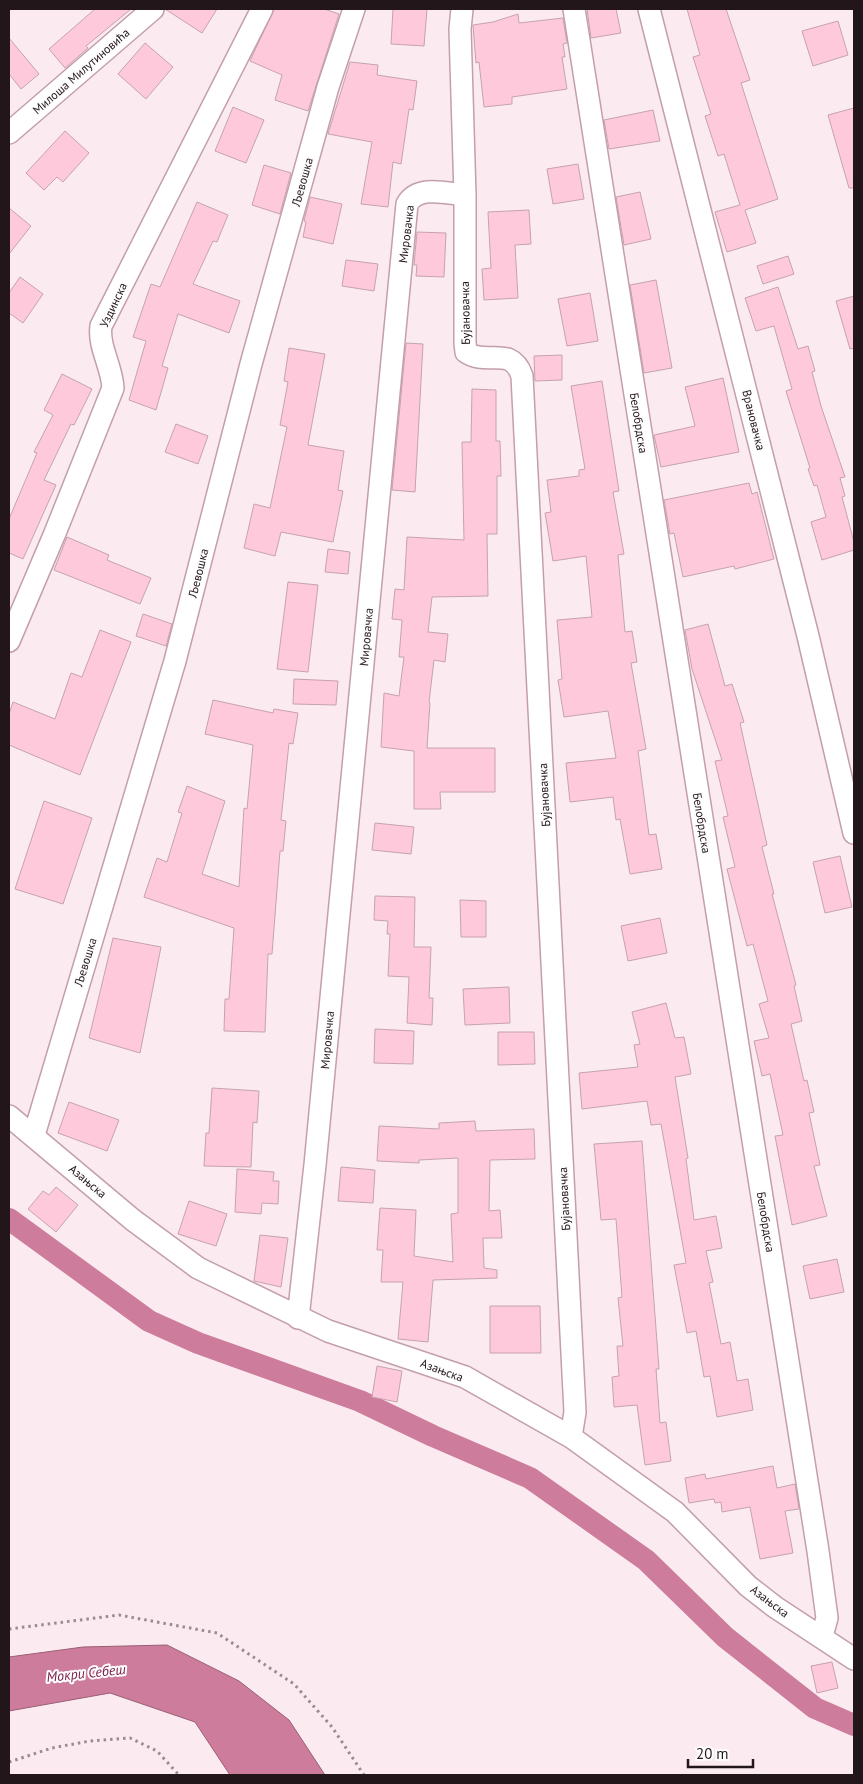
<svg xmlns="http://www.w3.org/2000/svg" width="863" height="1784" viewBox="0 0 863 1784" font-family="'PT Sans',sans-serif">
	<rect width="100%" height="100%" fill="#fbebf0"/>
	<path fill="#cd7d9b" stroke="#9a5e75" d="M167,1645L239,1681L289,1720L325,1775H230L195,1722L110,1693L9,1711V1657L83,1647Z"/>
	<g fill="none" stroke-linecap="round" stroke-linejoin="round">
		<path stroke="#cd7d9b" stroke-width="22" d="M9,1219L149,1321L198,1343L360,1401L433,1436L530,1478L646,1560L725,1637L815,1708L854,1725"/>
	</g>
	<path fill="#fec9db" stroke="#c6a2af" d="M95,9H131L86,46L88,48L65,68L49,49Z
		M165,9H217L202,33Z
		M274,9H324L339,14L308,111L275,100L282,75L250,61Z
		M393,9H427L424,46L391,44Z
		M587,9H616L621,33L591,38Z
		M687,9H726L750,80L741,83L778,199L745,210L756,243L727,252L715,212L740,205L724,154L718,156L705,116L711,114L693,57L700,55Z
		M518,14L519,23L563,18L567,43L563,44L565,57H562L567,89L512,97V104L484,107L479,62L476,63L473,25L493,22Z
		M838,21L848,55L813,66L802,31Z
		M9,38L39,74L21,89L9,74Z
		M145,43L173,67L146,99L118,74Z
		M350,62L378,65L377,75L417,81L413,110L409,109L401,164L393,162L388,207L361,204L372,142L328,134Z
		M233,107L264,120L246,163L215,151Z
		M854,108V188H849L828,115Z
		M653,110L660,141L609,149L604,120Z
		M65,131L89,153L63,182L57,177L44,190L26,173Z
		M578,164L584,199L553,204L547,169Z
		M264,165L291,173L280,214L252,205Z
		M640,192L651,239L624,245L616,197Z
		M310,197L342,204L333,244L303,237L306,222L304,221Z
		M197,202L228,215L217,242L213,241L193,284L240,301L229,333L178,314L162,366L168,368L156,410L129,400L146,341L133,337L151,284L160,287Z
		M9,208L31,226L9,254Z
		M529,210L531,244L515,245L518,298L484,300L482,269L491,268L488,212Z
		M417,232L446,233L444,277L416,276L417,265H414Z
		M788,256L794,274L763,284L757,266Z
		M346,260L378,264L374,291L342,286Z
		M20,277L43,294L23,323L9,313V293Z
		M656,280L672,368L644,373L630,285Z
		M778,287L798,349L808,346L815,371L812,372L821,406L845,477L840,478L845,496L842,497L854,542V550L822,560L811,522L826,517L817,485L814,486L808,469L810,468L786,391L792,389L774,326L756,331L745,298Z
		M590,293L598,341L567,346L558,299Z
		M854,296V348L850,349L836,301Z
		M406,343L423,344L415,492L392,490Z
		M289,348L325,354L308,445L344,451L338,490L343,491L333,542L281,532L275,556L244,548L254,504L270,508L287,427L280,425L288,382L284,381Z
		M562,355V380L535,381L534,356Z
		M62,374L92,389L74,425L71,424L44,480L56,485L23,559L9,553V519L37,453L34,452L53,415L44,410Z
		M723,378L739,452L661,467L654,435L695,426L685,387Z
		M602,381L619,491L613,492L624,554L618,555L625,632L632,631L637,662L631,663L646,749L638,751L649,835L656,834L662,869L630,874L620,819L616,820L613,797L570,802L566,763L616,758L608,711L564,717L558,680L562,679L557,620L592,617L586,556L553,561L545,513L551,512L547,480L579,476V470L585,469L571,386Z
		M472,389L496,390V441H500L501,476H497V534H487L488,596L432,597L428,632L448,634L445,662L434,660L429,702L430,703L427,748H495V792H440L441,809H414V751L381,747L384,693L399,696L404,657H399L402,620L392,619L395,589L404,590L407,537L464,540L462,442H471Z
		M176,424L208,436L198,464L165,452Z
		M749,483L752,494L757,492L774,559L735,569L734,566L683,577L674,533L670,534L664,500Z
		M67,537L109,555L107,560L151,578L140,604L54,570Z
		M328,549L350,552L348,574L325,572Z
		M288,582L318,585L308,672L277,669Z
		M143,614L172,624L166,646L136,636Z
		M708,624L725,686L732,684L744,722L740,723L767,845L762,847L774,894H772L796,985L794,986L802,1021L791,1024L804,1081L807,1080L814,1112L809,1113L820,1165L814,1166L827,1216L792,1225L775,1136L783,1135L770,1074L762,1076L754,1041L769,1038L759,1004L768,1001L753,944L747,946L727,869L735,867L723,817L728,816L715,761L722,760L692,669L685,630Z
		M100,630L131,642L80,775L9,745V714L13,702L55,719L71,673L82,677Z
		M294,679L338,681L336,705L293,704Z
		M213,700L273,713L274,709L298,713L293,744L289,743L281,820L286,821L283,851H280L272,954H268L265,1032L224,1031L225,999H229L234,928L144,897L157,858L167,862L182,813L178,812L187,786L225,801L202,874L239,887L244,808L247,809L253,745L205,734Z
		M44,801L92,818L63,904L15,889Z
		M375,823L414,827L411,854L372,850Z
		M840,856L852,907L825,913L813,862Z
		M375,896L415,897L414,947H431L429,998H433L432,1025L407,1023L409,977L388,976L390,934H387L388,921L374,920Z
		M460,900L486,901V937H461Z
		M660,918L667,953L628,961L621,926Z
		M113,938L161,947L140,1053L89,1038Z
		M509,987L510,1023L465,1025L463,989Z
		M666,1003L675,1038L684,1037L691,1074L675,1077L688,1158L686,1159L694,1220L716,1216L722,1248L706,1251L713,1282L709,1283L721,1344L730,1342L737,1381L748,1379L753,1410L717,1417L710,1376L704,1377L696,1331L687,1333L674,1265L686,1263L661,1124L651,1125L647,1101L582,1109L579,1073L638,1067L634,1045L640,1044L632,1012Z
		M375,1029L414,1031L413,1064L374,1063Z
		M498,1032H534L535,1064L498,1065Z
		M212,1088L259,1091L257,1123L253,1122L251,1167L204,1166L206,1133H209Z
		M69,1102L119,1120L107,1151L58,1133Z
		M475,1121L476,1131L534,1129L535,1159L490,1160L489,1211L500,1210L502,1238H483L484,1268L497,1270V1278L433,1280L428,1342L398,1339L403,1282H381L383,1250H377L380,1208L416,1210L414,1256L453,1262L451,1214L458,1213V1158L419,1160V1163L377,1161L379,1126L439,1129V1123Z
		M642,1141L659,1369H656L660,1423L666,1422L671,1461L645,1465L637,1405L614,1407L612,1377L619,1376L617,1346H623L618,1298L622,1297L616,1219L601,1220L594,1144Z
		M341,1167L375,1170L373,1203L338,1201Z
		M237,1169L274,1172L273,1181H279L278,1204L262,1203L261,1214L235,1212Z
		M56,1187L78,1205L56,1232L28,1209L43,1191L49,1195Z
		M189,1201L227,1214L216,1246L178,1234Z
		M260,1235L288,1238L281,1287L254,1281Z
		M837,1259L844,1292L810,1299L803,1266Z
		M490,1306H540L541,1353H490Z
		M377,1366L402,1371L397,1402L372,1397Z
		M773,1466L777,1488L795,1484L799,1509L785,1511L793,1553L760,1559L750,1507L722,1512L721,1502L715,1503L714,1499L689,1503L685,1478L705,1474L706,1479Z
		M832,1662L838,1688L817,1693L811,1666Z"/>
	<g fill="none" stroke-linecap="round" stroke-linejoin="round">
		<g stroke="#c39fab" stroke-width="24">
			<path id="minor" d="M462,9L460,29L465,195V343L466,352C487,367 511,344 522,376L575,1412L571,1437
				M574,9L818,1551L827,1618L822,1636
				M649,9L808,636L854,833
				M9,133L153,9
				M9,641L55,533L113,388C112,366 98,347 101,326L262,9
				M9,1116L133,1220L198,1268L328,1331L465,1377L571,1437L675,1512L748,1586L775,1607L854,1659
				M34,1135L175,661L251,364L328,87L354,9
				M298,1318L315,1165L407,204C418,185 445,193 465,195"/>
		</g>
		<path stroke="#9a8b90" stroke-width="3" stroke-dasharray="2.5 4" stroke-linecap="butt" d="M9,1629L119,1615L217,1633L294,1684L332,1727L364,1775
			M9,1762L52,1748L90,1741L130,1738L157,1751L179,1775"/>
		<use href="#minor" stroke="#fff" stroke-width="21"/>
	</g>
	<g text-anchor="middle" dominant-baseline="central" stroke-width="4" stroke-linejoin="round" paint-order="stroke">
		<g font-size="12" fill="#23161b" stroke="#fdfdfd">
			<text transform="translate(81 71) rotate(-41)">Милоша Милутиновића</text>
			<text transform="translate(302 182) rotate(-74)">Љевошка</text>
			<text transform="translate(406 234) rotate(-83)">Мировачка</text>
			<text transform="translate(113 305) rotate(-65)">Уздинска</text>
			<text transform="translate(465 313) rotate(-91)">Бујановачка</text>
			<text transform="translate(754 420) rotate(76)">Врановачка</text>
			<text transform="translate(639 423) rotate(81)">Белобрдска</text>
			<text transform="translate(198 573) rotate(-76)">Љевошка</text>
			<text transform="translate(366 637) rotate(-85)">Мировачка</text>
			<text transform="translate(544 795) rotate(-93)">Бујановачка</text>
			<text transform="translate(702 823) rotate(81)">Белобрдска</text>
			<text transform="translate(85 962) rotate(-73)">Љевошка</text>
			<text transform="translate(327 1040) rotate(-85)">Мировачка</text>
			<text transform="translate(88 1181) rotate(40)">Азањска</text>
			<text transform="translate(564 1199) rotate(-93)">Бујановачка</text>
			<text transform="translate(766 1222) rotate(81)">Белобрдска</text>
			<text transform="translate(442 1370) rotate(20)">Азањска</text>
			<text transform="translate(770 1601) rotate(37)">Азањска</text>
		</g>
		<g font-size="14" font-style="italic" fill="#7a1b49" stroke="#fdfdfd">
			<text transform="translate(86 1673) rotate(-6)">Мокри Себеш</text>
		</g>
	</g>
	<rect width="863" height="1784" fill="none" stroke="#23161b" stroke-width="20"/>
	<path d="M688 1759v8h65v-8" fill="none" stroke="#23161b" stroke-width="2.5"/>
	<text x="696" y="1759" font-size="15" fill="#23161b" stroke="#fdfdfd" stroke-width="4" paint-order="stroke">20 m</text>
</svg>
